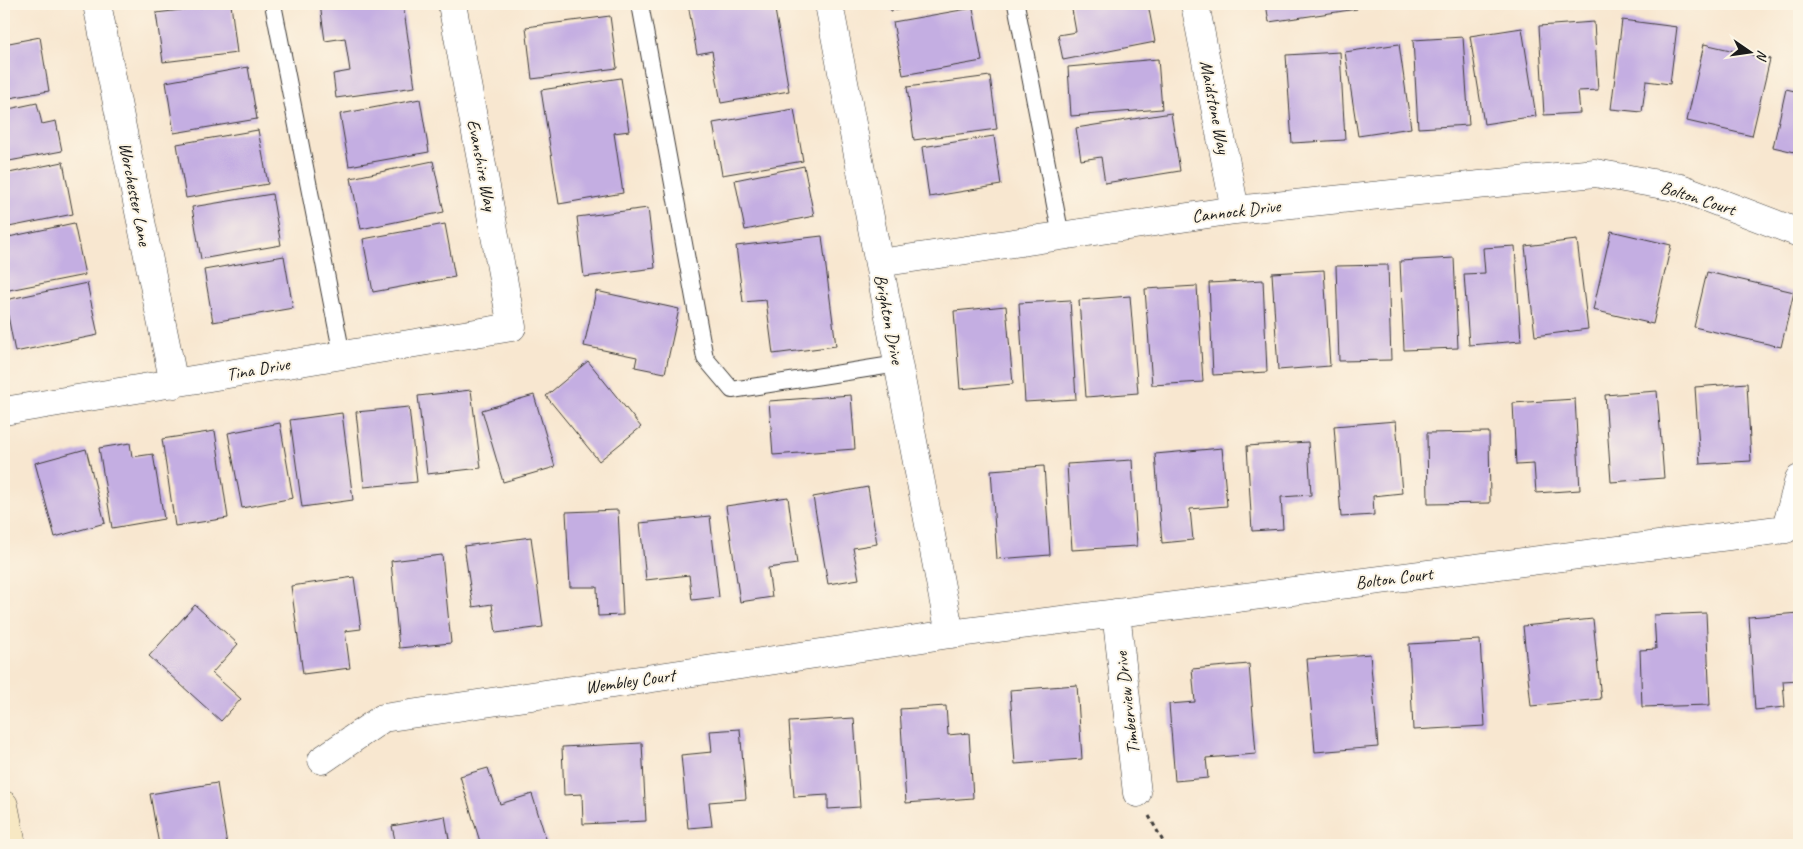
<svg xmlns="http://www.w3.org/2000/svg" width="1803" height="849" viewBox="0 0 1803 849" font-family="Caveat,sans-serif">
	<rect width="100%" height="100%" fill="#fcf5e5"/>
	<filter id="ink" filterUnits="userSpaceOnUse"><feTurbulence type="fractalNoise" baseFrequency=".02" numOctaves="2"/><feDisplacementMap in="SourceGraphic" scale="10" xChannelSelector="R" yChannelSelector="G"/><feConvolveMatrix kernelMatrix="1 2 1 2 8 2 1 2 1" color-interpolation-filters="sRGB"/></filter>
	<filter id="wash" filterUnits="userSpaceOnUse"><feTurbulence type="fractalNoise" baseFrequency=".0096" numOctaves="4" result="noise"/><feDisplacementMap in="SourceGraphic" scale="20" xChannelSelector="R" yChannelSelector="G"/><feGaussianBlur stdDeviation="1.12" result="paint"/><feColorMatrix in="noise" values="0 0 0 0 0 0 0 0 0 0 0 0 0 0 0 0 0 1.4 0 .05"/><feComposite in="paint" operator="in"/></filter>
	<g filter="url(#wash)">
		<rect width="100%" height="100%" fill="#f8e7d0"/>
		<g id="blocks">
			<path fill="#c4aee2" d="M151,4H172V5L151,8Z
				M231,4L237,53L163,62L156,13Z
				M320,4H403L415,87L336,98L333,74L350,71L345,38L325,41Z
				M688,4H774L789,91L721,103L712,51L697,54Z
				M890,4H928V5L891,11Z
				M1071,4H1148L1155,42L1063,60L1058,35L1076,32Z
				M1266,4H1357V9L1269,22Z
				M973,8L982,61L903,75L893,22Z
				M610,16L617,68L532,79L526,27Z
				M1622,20L1677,27L1670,84L1646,81L1642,112L1611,109Z
				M1594,22L1598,90L1578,91L1580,113L1544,115L1539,26Z
				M1522,28L1536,116L1484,124L1470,36Z
				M40,37L49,91L4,99V44Z
				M1463,37L1469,125L1418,128L1413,40Z
				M1399,44L1411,128L1358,136L1345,52Z
				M1704,44L1770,59L1752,136L1687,121Z
				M1340,52L1345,140L1292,143L1286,55Z
				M1158,59L1162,109L1071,116L1068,67Z
				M248,67L257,119L174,133L166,82Z
				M990,76L997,129L914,140L907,87Z
				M621,78L629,131L614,133L623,193L559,204L541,90Z
				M1786,89L1799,92V153L1773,147Z
				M420,99L429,152L349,166L340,114Z
				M37,103L42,124L56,121L62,151L4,162V110Z
				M794,109L803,161L722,175L713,123Z
				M1171,113L1180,171L1105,183L1101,157L1081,160L1076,128Z
				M258,130L268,184L186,198L177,144Z
				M994,136L1001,185L929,197L922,147Z
				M433,161L444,212L361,229L351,178Z
				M63,162L73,214L4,228V174Z
				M804,166L814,216L745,230L735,180Z
				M272,194L281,245L201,259L192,207Z
				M648,208L655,268L584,277L577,217Z
				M74,223L85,275L4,291V238Z
				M445,224L455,277L373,292L363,239Z
				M1611,231L1671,245L1653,324L1593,310Z
				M822,236L836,346L773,354L766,300L743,302L736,246Z
				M1577,240L1588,329L1535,336L1525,246Z
				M1515,246L1521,341L1469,345L1464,274L1485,273L1483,248Z
				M284,256L293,308L213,322L204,270Z
				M1454,258L1458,348L1404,350L1400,261Z
				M1388,265L1391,360L1339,361L1336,266Z
				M1324,270L1330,366L1278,370L1272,273Z
				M1707,272L1794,292L1781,347L1694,327Z
				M1263,280L1267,372L1213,375L1209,283Z
				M87,283L98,335L15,352L5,300Z
				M1197,286L1203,382L1152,385L1145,289Z
				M596,291L679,309L665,373L635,367L637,357L584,346Z
				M1130,296L1138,393L1086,397L1079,300Z
				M1070,300L1076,399L1025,402L1019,303Z
				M1006,306L1013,384L960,389L954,311Z
				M588,361L641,427L599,461L546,396Z
				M1747,383L1751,461L1700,464L1695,387Z
				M471,390L481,468L427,474L418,396Z
				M1657,391L1664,478L1611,482L1605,395Z
				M534,395L555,467L503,482L482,410Z
				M851,395L855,449L773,455L769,401Z
				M1575,399L1580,490L1536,493L1534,464L1516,465L1513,403Z
				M409,407L417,482L364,487L356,412Z
				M342,413L353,500L302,507L290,420Z
				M1396,421L1402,493L1373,496L1374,515L1341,517L1334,426Z
				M280,423L293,498L242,508L228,433Z
				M215,431L228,518L175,526L162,439Z
				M1489,432L1490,503L1428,504L1427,433Z
				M1308,442L1311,495L1281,497L1283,529L1252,531L1247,446Z
				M130,443L132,457L153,454L164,519L112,528L99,448Z
				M1222,448L1227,506L1190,509L1193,540L1162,543L1155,454Z
				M86,449L105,523L55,537L35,463Z
				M1132,460L1137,546L1072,550L1067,464Z
				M1044,466L1050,555L997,559L991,470Z
				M868,487L877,544L853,548L859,579L828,584L813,497Z
				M788,497L797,564L768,568L772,597L740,602L726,506Z
				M618,510L623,615L598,616L597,587H570L566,512Z
				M710,516L719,597L692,600L689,575L646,580L640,523Z
				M531,537L543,627L496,633L492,604L473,607L464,546Z
				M442,555L451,643L399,648L391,561Z
				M354,577L361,629L345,631L350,668L303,674L291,586Z
				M195,605L238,644L212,673L241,699L221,721L149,656Z
				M1706,613L1710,705L1642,707L1640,650L1656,649L1654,615Z
				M1799,613V680L1783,681L1785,707L1755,710L1749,617Z
				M1593,619L1601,699L1531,706L1523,626Z
				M1480,640L1485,726L1413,730L1409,644Z
				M1370,654L1378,747L1315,752L1307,659Z
				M1249,664L1256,754L1206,758L1208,778L1175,781L1169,704L1195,702L1192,669Z
				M1077,685L1082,759L1015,764L1010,690Z
				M946,706L948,735L969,733L973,798L906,803L900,709Z
				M854,718L860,807L828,809V795L794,797L789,722Z
				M740,729L746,799L709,802L712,826L688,828L681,755L712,752L710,731Z
				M642,743L646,821L583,824L582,794L564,795L562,747Z
				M488,768L500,804L532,794L548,845H481L460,776Z
				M217,783L227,845H159L150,794Z
				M445,816L450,845H396L392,826Z"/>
		</g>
	</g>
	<g filter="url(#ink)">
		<use href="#blocks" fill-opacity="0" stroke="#3d3a37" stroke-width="1"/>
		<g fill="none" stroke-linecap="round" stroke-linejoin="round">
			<g stroke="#3d3a37" stroke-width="18">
				<path id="lane" d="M273,4L342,355
					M640,4L705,358L732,390L898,364
					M1016,4L1061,236"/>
			</g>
			<g stroke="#3d3a37" stroke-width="29">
				<path id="street" d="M97,4L174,384
					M829,4L950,634
					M1195,4L1235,210
					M879,263L1235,210L1595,173L1681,188L1799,233
					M4,411L512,327L452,4
					M1116,613L1137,793
					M322,760L383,718L950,634L1786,529L1799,479"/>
			</g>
			<g stroke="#3d3a37" stroke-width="29">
				<path id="secondary" d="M4,805L12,845"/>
			</g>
			<path stroke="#3d3a37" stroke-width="3" stroke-dasharray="4 4" stroke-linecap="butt" d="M1149,816L1165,845"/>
			<use href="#lane" stroke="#fff" stroke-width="16"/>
			<use href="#street" stroke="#fff" stroke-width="28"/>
			<use href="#secondary" stroke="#f7e8c3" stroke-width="28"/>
		</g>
	</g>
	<g text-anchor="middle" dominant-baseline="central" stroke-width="4" stroke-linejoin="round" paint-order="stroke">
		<g font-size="18" fill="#1c1c1c" stroke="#fcf5e5">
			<text transform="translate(1215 107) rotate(79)">Maidstone Way</text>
			<text transform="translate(482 165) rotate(79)">Evanshire Way</text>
			<text transform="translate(135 194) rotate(79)">Worchester Lane</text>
			<text transform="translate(1698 198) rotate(18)">Bolton Court</text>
			<text transform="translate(1236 211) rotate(-7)">Cannock Drive</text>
			<text transform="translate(889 319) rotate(79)">Brighton Drive</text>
			<text transform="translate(258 369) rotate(-10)">Tina Drive</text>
			<text transform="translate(1394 578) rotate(-7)">Bolton Court</text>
			<text transform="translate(630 681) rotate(-8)">Wembley Court</text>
			<text transform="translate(1127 703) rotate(-97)">Timberview Drive</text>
		</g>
	</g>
	<rect width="1803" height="849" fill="none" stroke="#fcf5e5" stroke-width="20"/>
	<g transform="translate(1750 52) rotate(103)" stroke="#fcf5e5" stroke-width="4" paint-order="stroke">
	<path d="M0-4L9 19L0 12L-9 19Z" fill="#1c1c1c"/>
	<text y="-8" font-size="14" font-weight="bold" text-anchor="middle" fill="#1c1c1c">N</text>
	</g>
</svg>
